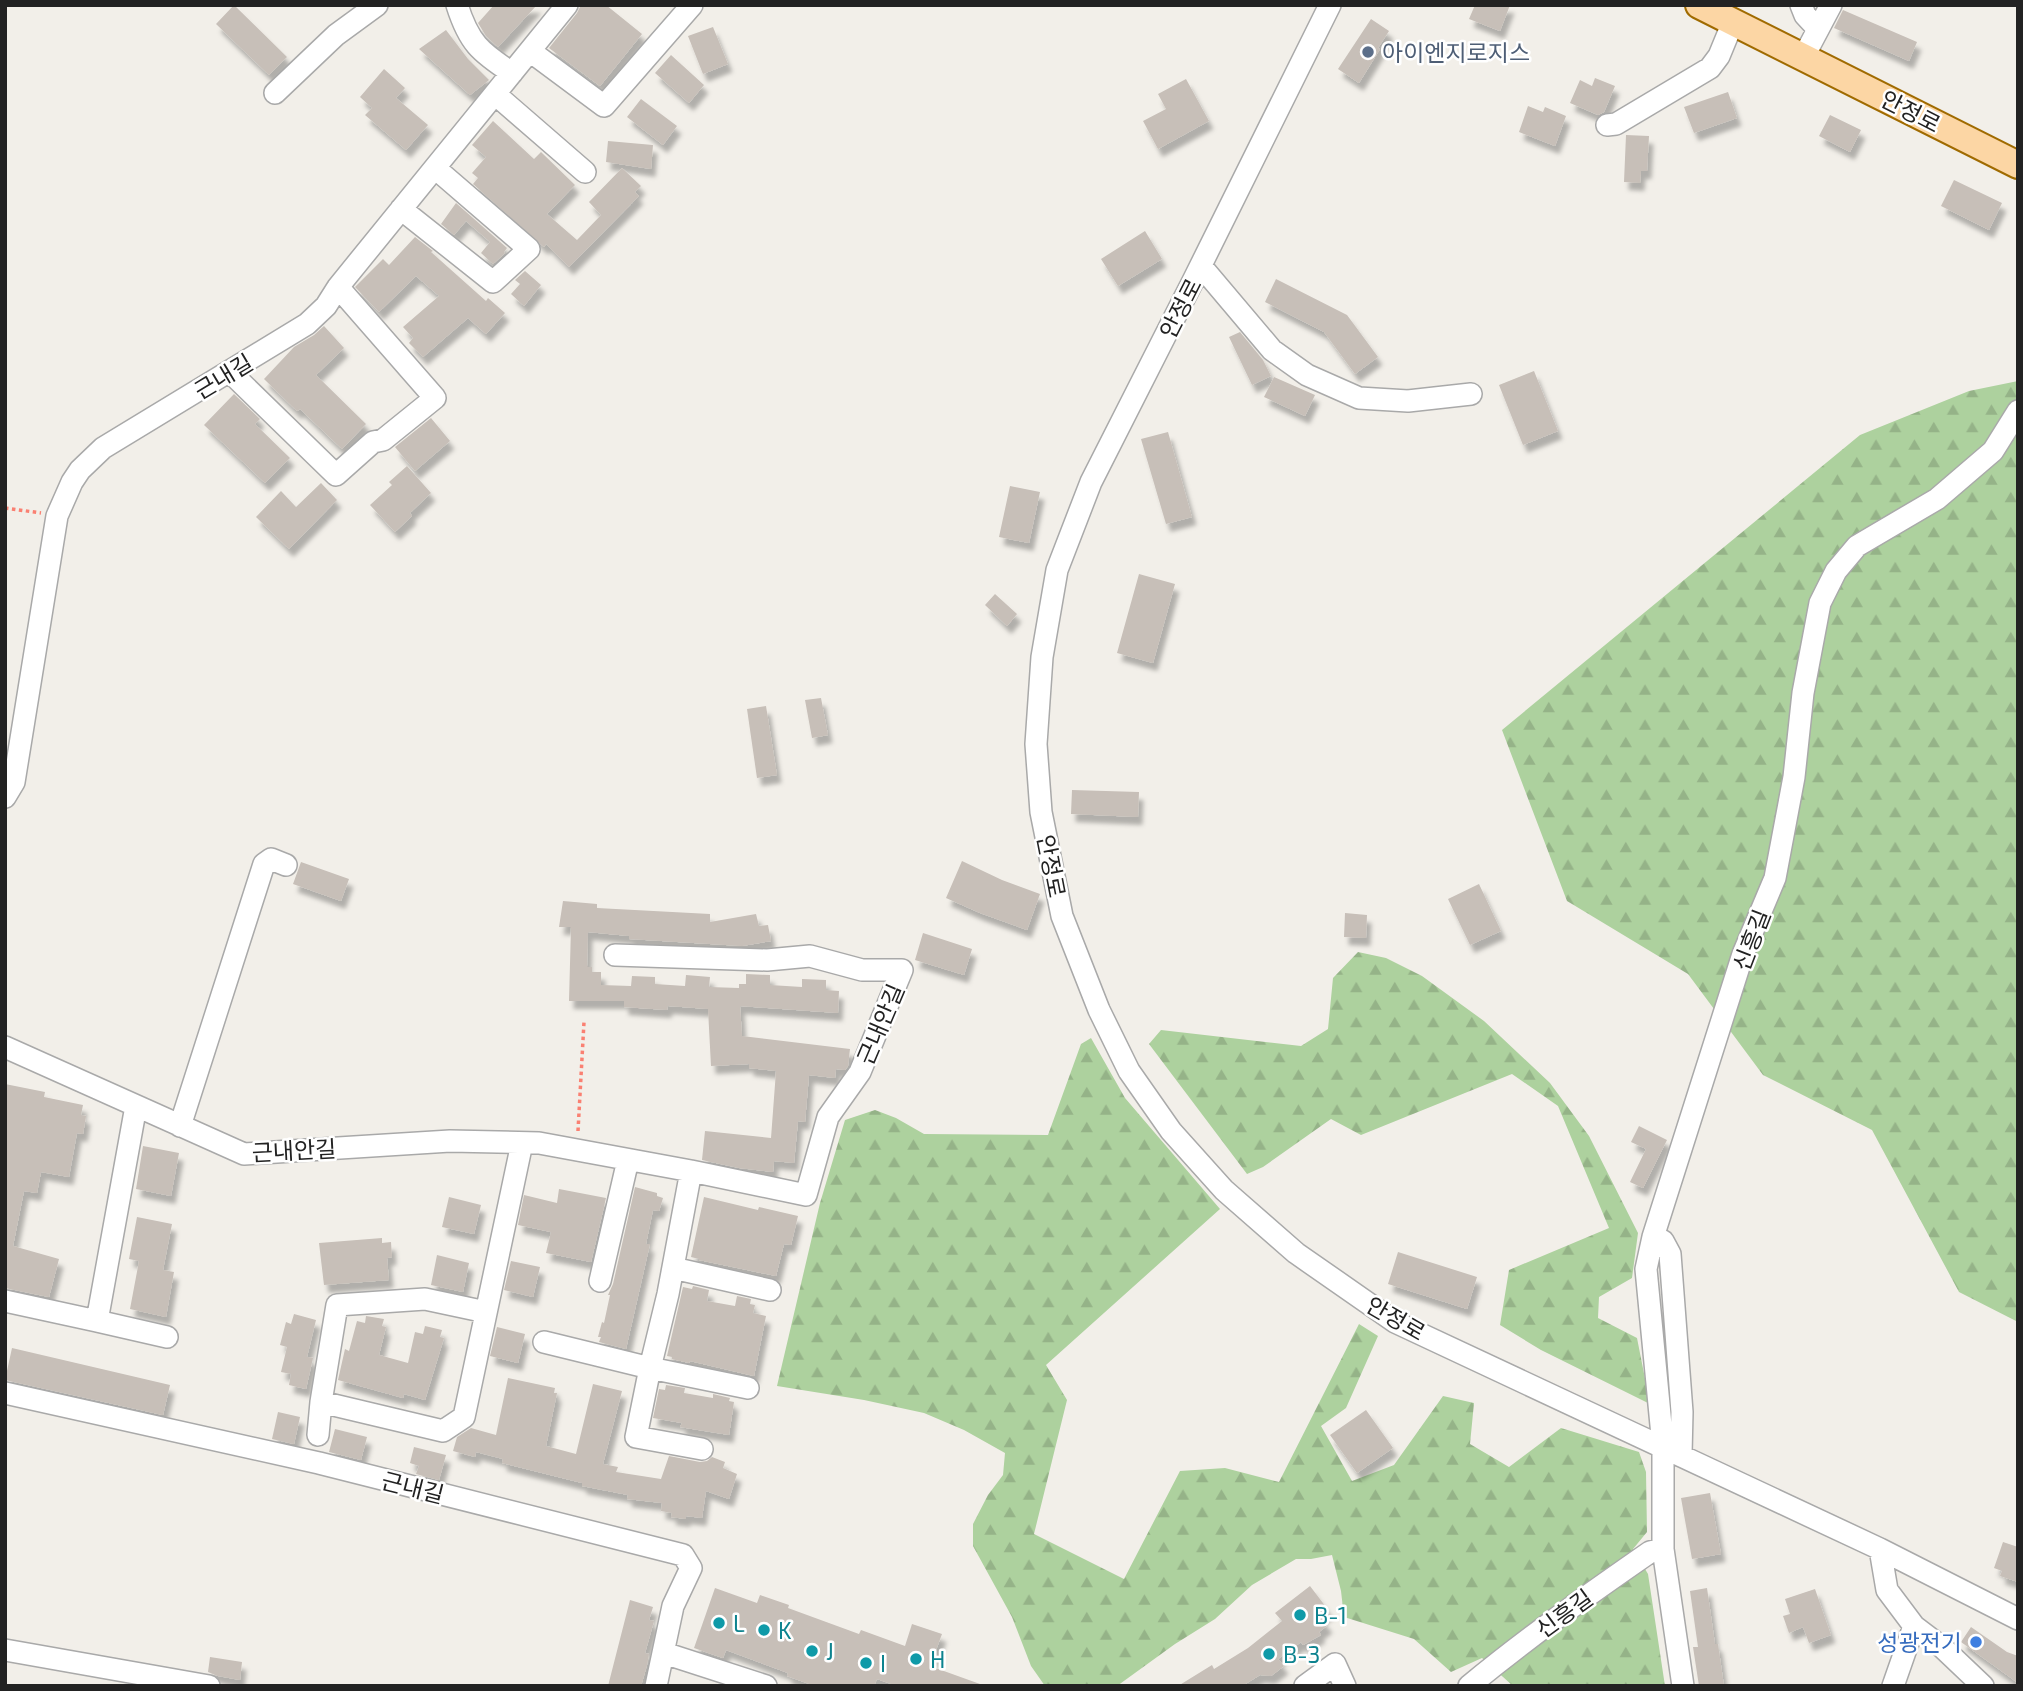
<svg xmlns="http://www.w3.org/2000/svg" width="2023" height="1691" viewBox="0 0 2023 1691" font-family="'Exo 2','Noto Sans KR',sans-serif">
	<defs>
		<pattern id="forest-firs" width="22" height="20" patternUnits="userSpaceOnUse" patternTransform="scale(1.75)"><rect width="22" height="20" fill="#add19e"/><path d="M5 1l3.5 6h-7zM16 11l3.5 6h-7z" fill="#95b388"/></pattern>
		<filter id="shadow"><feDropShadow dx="4.5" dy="8" stdDeviation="2" flood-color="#0004"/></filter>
	</defs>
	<rect width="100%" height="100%" fill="#f2efe9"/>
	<path fill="url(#forest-firs)" d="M2018,381V1322L1959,1292L1872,1130L1763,1075L1688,974L1567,901L1502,730L1860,435L1969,391Z
		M1358,952L1386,958L1422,976L1484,1021L1550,1083L1589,1136L1638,1233L1632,1278L1599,1297L1598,1318L1637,1338L1650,1404L1541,1350L1500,1325L1509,1270L1609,1228L1558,1106L1512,1074L1361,1135L1331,1119L1263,1167L1247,1174L1149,1044L1161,1030L1301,1046L1328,1029L1333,978Z
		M1091,1038L1125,1098L1220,1209L1046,1365L1067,1400L1034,1534L1124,1579L1180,1471L1225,1468L1279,1482L1359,1324L1378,1336L1346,1408L1321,1426L1352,1481L1394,1465L1443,1396L1474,1403L1470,1444L1509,1467L1561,1428L1639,1452L1646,1472L1647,1532L1633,1549L1648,1574L1665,1686H1513L1482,1658L1451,1672L1414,1639L1344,1617L1341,1591L1332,1555L1311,1559H1296L1252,1585L1215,1619L1175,1644L1117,1686H1045L1031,1666L1012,1617L973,1546V1524L988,1495L1003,1475L1005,1453L964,1430L924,1413L864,1400L777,1386L820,1203L845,1120L875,1110L896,1118L924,1134L1048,1135L1081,1044Z"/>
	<path fill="#c7bfb8" filter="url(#shadow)" d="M234,5L287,57L269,75L216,24Z
		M494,5H537L498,47L486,36L478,23Z
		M581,5H606L642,34L600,86L549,48L577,13Z
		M1475,5H1510L1500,31L1469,19Z
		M1843,10L1917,42L1909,61L1834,28Z
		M1371,19L1389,31L1378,48L1380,49L1359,83L1338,69Z
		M713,27L728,64L703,74L688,36Z
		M446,30L468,59L489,80L470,95L419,49Z
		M671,55L704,85L689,103L655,73Z
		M384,69L405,88L396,98L428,125L406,150L365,115L372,108L360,97Z
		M1595,78L1615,86L1604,112L1598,115L1570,103L1580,80L1592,86Z
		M1186,79L1209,121L1158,149L1143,121L1166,109L1158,94Z
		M1728,92L1737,118L1694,133L1684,107Z
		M641,99L677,126L663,145L627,117Z
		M1528,106L1543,112L1545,107L1566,116L1555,146L1519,132Z
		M1830,115L1861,130L1850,152L1819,136Z
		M493,121L534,159L541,152L575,185L547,214L577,240L601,215L589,202L622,168L641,186L635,192L639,196L569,267L546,244L544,247L473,184L478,178L472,173L486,157L472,145Z
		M1626,135L1649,136L1647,171H1641L1640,183L1624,182Z
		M608,141L653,145L651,169L606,162Z
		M1954,180L2002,203L1989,230L1941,206Z
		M456,203L507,248L504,252L505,253L493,264L481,253L490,242L466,221L454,235L441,224Z
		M1145,231L1162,259L1118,286L1101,259Z
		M415,237L433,251L431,252L486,301L488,298L505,313L486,334L468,318L423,357L409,343L413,338L403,327L439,296L416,276L379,312L355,287L383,259L389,265Z
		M525,271L541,285L524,306L511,294L520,284L515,280Z
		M1276,279L1347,315L1378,357L1355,374L1324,332L1265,302Z
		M324,326L344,348L316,375L366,424L342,449L300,409L297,411L264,379L294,347L314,335Z
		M1240,332L1263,360L1271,376L1252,385L1229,337Z
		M1534,371L1558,431L1523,445L1499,385Z
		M1274,377L1315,395L1305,416L1264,397Z
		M234,394L260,419L255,424L290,458L265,483L204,425Z
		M431,418L450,441L415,471L395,447Z
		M1168,432L1192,517L1166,524L1141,439Z
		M407,466L431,493L410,513L412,516L395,532L370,505L392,485L389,482Z
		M321,483L337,500L289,549L256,517L281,491L296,507Z
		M1010,486L1040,492L1029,543L999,537Z
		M1139,574L1175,584L1153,663L1117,653Z
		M995,594L1017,614L1007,626L985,605Z
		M821,698L828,735L812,738L805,700Z
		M766,706L777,775L757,778L747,709Z
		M1072,790L1139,792L1138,817L1071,814Z
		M962,861L1002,880L1040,894L1027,930L980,913L946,898Z
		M301,862L349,879L341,901L293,884Z
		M1479,884L1501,931L1470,945L1448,899Z
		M563,901L597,904V908L710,914V922L756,914L759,926L768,925L771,941L742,946L629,939V936L588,932L587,967H592V972H601V985L631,986L632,976L655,977V984L685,986L686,975L710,977L709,987L739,988V984H746V974L770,975V985L802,987V979L826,980V990L839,991L838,1013L740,1006L742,1036L850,1049L848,1066L845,1070L836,1069L835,1078L809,1075L805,1122L798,1121L794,1163L774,1161L773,1172L739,1168L702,1160L705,1131L771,1138L776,1071L749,1068V1064L711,1066L708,1009L668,1006L667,1010L624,1007V1001H569L571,927H559Z
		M1345,913L1367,915L1366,938L1344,937Z
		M923,933L972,949L964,975L915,960Z
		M5,1084L45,1092L44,1097L83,1105L81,1115L86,1116L83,1134L77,1133L69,1177L41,1172L37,1193L24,1191L13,1246L59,1259L49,1297L5,1288Z
		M1639,1126L1667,1140L1643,1188L1630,1182L1646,1149L1631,1142Z
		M143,1146L179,1153L171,1196L136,1189Z
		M635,1187L657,1193V1196L663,1198L659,1211L653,1210L646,1244H650L626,1349L599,1342L601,1337H598L602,1322L604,1323L610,1295H608L613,1284Z
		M559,1189L606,1198L591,1262L546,1253L551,1232L518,1225L524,1195L557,1203Z
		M449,1197L481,1205L474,1234L442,1227Z
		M704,1197L758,1210L759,1207L798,1216L791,1245L784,1244L776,1276L699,1260V1259L691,1257Z
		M137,1217L172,1224L163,1270L174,1272L166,1317L130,1309L139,1261L129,1259Z
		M382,1238V1243L391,1242L392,1257L387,1258L389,1280L324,1285L319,1243Z
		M1398,1252L1477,1277L1467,1309L1388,1284Z
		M437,1255L469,1263L463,1292L431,1285Z
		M511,1261L540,1267L533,1297L504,1290Z
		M693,1286L709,1290L707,1301L735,1306L737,1296L751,1299L750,1304L755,1305L753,1313L766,1316L754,1376L690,1361L689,1363L672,1359V1357L667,1356L683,1287L692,1289Z
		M294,1314L316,1320L307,1357L313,1358L306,1389L289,1385L291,1374L281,1372L287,1347L280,1345L286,1322L291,1324Z
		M366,1316L384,1319L382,1326L386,1327L379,1355L408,1363L415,1332L423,1334L425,1326L442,1330L440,1337L444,1338L425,1400L404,1394L403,1398L338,1380L345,1349L349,1351L357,1321L365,1323Z
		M497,1327L525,1334L518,1363L490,1356Z
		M12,1348L170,1385L163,1415L5,1380Z
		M508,1378L555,1388L554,1393H557L546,1446L576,1454L593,1384L622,1391L603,1464L618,1467L616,1472L661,1479L669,1456L700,1462L707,1461L712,1457L725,1462L723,1468L737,1474L729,1499L706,1491L702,1518L686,1516V1519L671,1517L672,1513L661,1511L662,1503L627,1499L628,1495L582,1486V1483L502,1463L503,1459L476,1452L475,1457L453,1451L457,1437L471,1428L496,1435Z
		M666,1385L685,1388L684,1393L713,1398V1394L730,1398L729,1401L734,1402L729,1435L680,1427L682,1423L653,1418L659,1389L665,1390Z
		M1366,1410L1393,1448L1357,1473L1330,1435Z
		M278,1412L300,1417L294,1444L272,1439Z
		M335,1429L367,1437L361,1460L329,1452Z
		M414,1447L446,1455L439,1480L416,1474L419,1466L410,1463Z
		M1710,1493L1721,1554L1692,1559L1681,1498Z
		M2003,1542L2018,1547V1582L2000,1576L2002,1571L1994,1568Z
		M1310,1586L1329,1611L1321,1617L1328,1625L1319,1632L1321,1635L1303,1645L1301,1642L1278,1659L1284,1666L1271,1676L1260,1675L1242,1686H1178L1212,1665L1214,1669L1248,1648L1282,1621L1275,1613Z
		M715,1588L757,1603L760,1595L789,1605L788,1608L859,1634L861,1630L905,1646L912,1624L942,1634L930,1666L980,1684L979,1686H897L877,1679L874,1686H815L787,1676L788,1673L726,1650L723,1658L694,1648Z
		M1707,1588L1715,1644H1718L1724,1686H1699L1693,1647H1698L1690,1591Z
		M1815,1589L1831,1635L1809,1643L1803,1627L1789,1633L1783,1616L1790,1614L1785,1599Z
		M630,1600L653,1607L649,1620L654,1621L645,1653L649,1654L647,1665L641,1686H608Z
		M1971,1627L2007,1652L2018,1656V1683L1961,1642Z
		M210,1657L242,1662L240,1680L218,1676L208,1672Z"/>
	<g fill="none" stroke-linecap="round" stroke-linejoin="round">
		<g stroke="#a9a9a9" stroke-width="24">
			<path id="minor" d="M457,5C469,43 480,52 512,73
				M1330,5L1194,279L1091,482L1057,570L1042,657L1036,744L1041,812L1062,916L1099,1010L1129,1071L1171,1131L1224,1190L1296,1253L1395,1322L1880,1549L2018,1619
				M1801,5L1805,15L1818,29
				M530,51L604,106L692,5
				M1803,58L1831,5
				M275,93L336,35L377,5
				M495,94L585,172
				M1607,125L1616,124L1710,68L1719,56L1733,22
				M401,209L493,282L529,249L435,168
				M1201,266L1272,350L1307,375L1359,398L1408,401L1471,394
				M230,372L336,475L373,442L383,440L435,398L338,287
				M5,797L14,782L57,516L72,482L80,470L103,448L307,324L326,306L338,287L567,5
				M5,1047L244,1154L450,1141L539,1143L691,1171L806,1195L828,1117L860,1072L902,970H862L810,956L767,960L615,955
				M180,1126L264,864L271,859L286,865
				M691,1171L668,1294L650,1368L636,1437L702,1449
				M1653,1237L1663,1241L1670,1254L1682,1412L1681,1455
				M673,1268L770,1290
				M600,1281L628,1160
				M5,1301L97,1321L136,1106
				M97,1321L167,1337
				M544,1342L650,1368L748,1388
				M5,1393L319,1463L683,1555L691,1568L673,1606L656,1686
				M321,1402L443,1431L464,1417L522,1143
				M318,1435L321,1402L337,1305L425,1299L486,1312
				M1880,1549L1887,1590L1914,1626L1943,1648L1983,1686
				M5,1650L209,1686
				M664,1653L766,1686
				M1305,1686L1335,1664L1345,1686
				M1469,1686C1527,1638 1588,1595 1650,1552L1663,1549
				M1683,1686L1663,1549V1446L1646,1269L1653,1237L1743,954L1775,878L1794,777L1803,693L1820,603L1836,571L1857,546L1937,499L1993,451L2018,411
				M1893,1686L1914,1626"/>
		</g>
		<g stroke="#a06b00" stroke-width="30">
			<path id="major" d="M1699,5L2018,165"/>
		</g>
		<path stroke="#fa8072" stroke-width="3.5" stroke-dasharray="3.5 3.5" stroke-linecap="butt" d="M5,508L41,513
			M578,1131L584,1022"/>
		<use href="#minor" stroke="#fff" stroke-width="21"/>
		<use href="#major" stroke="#fcd6a4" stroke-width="26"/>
	</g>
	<circle fill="#5c6f8a" stroke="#fff" stroke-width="2.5" cx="1368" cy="52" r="7"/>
	<g fill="#0f9aa8" stroke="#fff" stroke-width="2.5">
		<circle cx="1300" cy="1615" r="7"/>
		<circle cx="719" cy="1623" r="7"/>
		<circle cx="764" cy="1630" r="7"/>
		<circle cx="812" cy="1651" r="7"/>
		<circle cx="1269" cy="1654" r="7"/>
		<circle cx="916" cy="1659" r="7"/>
		<circle cx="866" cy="1663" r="7"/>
	</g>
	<circle fill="#3f7fe0" stroke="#fff" stroke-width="2.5" cx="1976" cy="1642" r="7"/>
	<g text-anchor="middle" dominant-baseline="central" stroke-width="5" stroke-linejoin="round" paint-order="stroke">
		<g font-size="23" fill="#4e5e75" stroke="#fff" text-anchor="start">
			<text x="1382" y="52">아이엔지로지스</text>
		</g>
		<g font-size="23" fill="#222" stroke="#fff">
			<text transform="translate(1911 111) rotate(27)">안정로</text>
			<text transform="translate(1180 308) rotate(-63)">안정로</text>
			<text transform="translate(223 376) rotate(-31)">근내길</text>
			<text transform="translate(1052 866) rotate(79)">안정로</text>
			<text transform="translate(1751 940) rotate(-69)">신흥길</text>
			<text transform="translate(880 1024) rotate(-67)">근내안길</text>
			<text transform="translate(294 1150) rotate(-3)">근내안길</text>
			<text transform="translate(1396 1318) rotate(30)">안정로</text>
			<text transform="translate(413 1487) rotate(14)">근내길</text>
			<text transform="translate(1564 1613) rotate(-36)">신흥길</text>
		</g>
		<g font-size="23" fill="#0d838f" stroke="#fff" text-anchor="start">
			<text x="1314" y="1615">B-1</text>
			<text x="733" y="1623">L</text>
			<text x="778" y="1630">K</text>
			<text x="826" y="1651">J</text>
			<text x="1283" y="1654">B-3</text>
			<text x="930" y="1659">H</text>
			<text x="880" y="1663">I</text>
		</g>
		<g font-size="23" fill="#366cbe" stroke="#fff" text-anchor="end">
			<text x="1962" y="1642">성광전기</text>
		</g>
	</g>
	<rect width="2023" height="1691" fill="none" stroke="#222222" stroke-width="14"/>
</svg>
